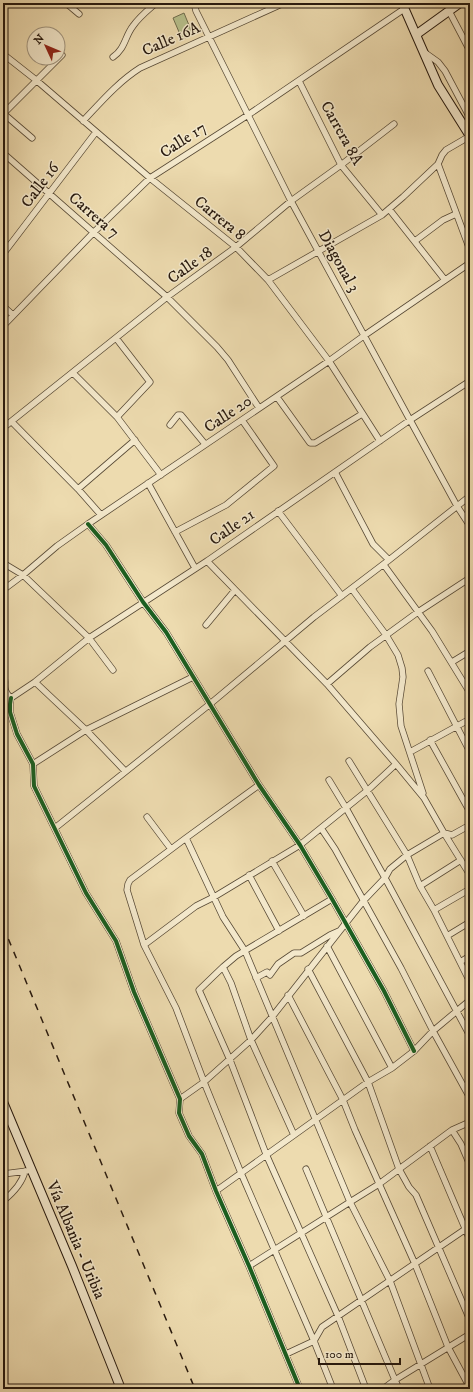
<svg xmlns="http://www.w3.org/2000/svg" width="473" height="1392" viewBox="0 0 473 1392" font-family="'IM FELL DW Pica',serif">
	<rect width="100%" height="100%" fill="#eddbaf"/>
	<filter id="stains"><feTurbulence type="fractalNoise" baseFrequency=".005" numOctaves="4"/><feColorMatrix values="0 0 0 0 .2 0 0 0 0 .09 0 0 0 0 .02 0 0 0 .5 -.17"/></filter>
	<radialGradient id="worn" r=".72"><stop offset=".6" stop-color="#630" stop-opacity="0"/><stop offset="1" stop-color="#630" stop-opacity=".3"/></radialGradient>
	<path fill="#b7c08c" stroke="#6f6c4d" d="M184,13L193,35L182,39L173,18Z"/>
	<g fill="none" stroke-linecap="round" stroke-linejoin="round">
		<g stroke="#584a36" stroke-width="7">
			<path id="street" d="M66,3L79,14
				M194,3L196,11L291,201L410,420L457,506L470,526
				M449,11L470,51
				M424,52L438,62L445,71L470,118
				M3,54L36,80L150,178L236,247L268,280L329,361L380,441
				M113,57C125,49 125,36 133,26C139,17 148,10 156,3
				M299,81L341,165L382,215
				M3,114L62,55
				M4,114L32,138
				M83,121C101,102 118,82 140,68L284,3
				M3,153L167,297L217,347L228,360L259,408
				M438,164L470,250
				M389,209L445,280
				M415,241L443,220L456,214
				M3,254L96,132
				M268,280L382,215L403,197L438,164L442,155L446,150L470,136
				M3,306L13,315
				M3,326L94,232L150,178L248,115L404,9
				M116,338L150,382L117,417
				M73,373L117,417L161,475
				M277,397L310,443H315L362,414
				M12,422L78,489L101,515
				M170,425L178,415H181L205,444
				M3,428L167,297L236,247L291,201L341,165L394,124
				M335,472L373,544L389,560
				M148,483L195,568
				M78,489L135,440
				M278,511L342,596
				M88,524L106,545L143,602L166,632L259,785L300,845L332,899L384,991L414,1051
				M175,532L226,505L274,466L242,420
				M207,561L327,684L396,764L424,798L444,833L470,875
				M3,563L23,575L89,638L113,670
				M384,565L432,631L470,693
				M352,589L386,635L398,655L402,668L403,677L399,704L401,726L423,793
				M3,590L23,575L57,546L88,524L329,361L365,335L470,263
				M206,625L235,590
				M452,662L470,651
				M3,671C8,684 0,688 11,698
				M428,671L470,752
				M35,682L86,730L125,771
				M327,684L370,647L418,612L470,578
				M11,698L10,704V712L17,734L33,764L34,786L86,893L116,941L134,992L180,1099L179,1113L189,1136L202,1154L216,1191L249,1266L300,1389
				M11,698L35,682L89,638L207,561L410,420L470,381
				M430,740L470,812
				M410,752L470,719
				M349,761L407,855L420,886L434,910L470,982
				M33,764L86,730L193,677
				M329,780L346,808L385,878L470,1036
				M147,817L171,849
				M55,828L210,704L314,617L389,560L470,496
				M321,828L335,849L401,968L433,1031L470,1098
				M186,838L130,880L128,884L127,890L144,945L176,1008L204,1082L241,1173L314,1341L333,1389
				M272,861L304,916
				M249,875L279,931
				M420,886L461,860
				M434,910L470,889
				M447,936L470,922
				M144,945L196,906L214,897L300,845L368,790L396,764
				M327,946L392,1068
				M460,962L470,956
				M223,967L199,990L230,1060L266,1154L338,1316L366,1389
				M308,969L368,1082L399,1169L409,1187L416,1195L470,1320
				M256,978L267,972L270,975L278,964L294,953H301L330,935L339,931
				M288,995L343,1100L355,1130L415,1264L448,1347L470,1388
				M180,1099L204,1082L251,1040L272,1017L364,900L385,878L390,869L407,855L444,833L452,835L470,825
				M452,1130L461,1144L470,1165
				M294,1135L251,1040L231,983L223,967L236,956L332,899
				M430,1146L470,1240
				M306,1169L395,1380L383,1389
				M3,1174L27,1171
				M216,1191L368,1082L392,1068L414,1051L433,1031L470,1000
				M3,1201C13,1193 22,1184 25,1171
				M249,1266L350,1202L245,951L223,917L186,838L259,785
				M286,1354L314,1341L322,1327L470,1226
				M399,1389L395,1380L470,1334
				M430,1389L390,1281L350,1202L379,1184L452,1130L470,1122"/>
		</g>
		<g stroke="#27190e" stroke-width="10">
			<path id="secondary" d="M402,3L438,85L470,136
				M417,34L460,3
				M3,1102L72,1266L121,1389"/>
		</g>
		<use href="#street" stroke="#f3e8cb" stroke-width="5.5"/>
		<use href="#secondary" stroke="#f3e8cb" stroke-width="8"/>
		<path stroke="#27190e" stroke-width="1.5" stroke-dasharray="7 7" stroke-linecap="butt" d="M3,926L195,1389"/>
		<g stroke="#f3e8cb" stroke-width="6">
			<path id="cycleway" d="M88,524L106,545L143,602L166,632L259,785L300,845L332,899L384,991L414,1051
				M11,698L10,704V712L17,734L33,764L34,786L86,893L116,941L134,992L180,1099L179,1113L189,1136L202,1154L216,1191L249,1266L300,1389"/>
		</g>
		<use href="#cycleway" stroke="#1b5e20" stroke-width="4"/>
	</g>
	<g text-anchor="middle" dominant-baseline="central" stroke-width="3" stroke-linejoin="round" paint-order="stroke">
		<g font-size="16" fill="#27190e" stroke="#f3e8cb">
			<text transform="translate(171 39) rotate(-24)">Calle 16A</text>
			<text transform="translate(342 133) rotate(61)">Carrera 8A</text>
			<text transform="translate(183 140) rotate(-33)">Calle 17</text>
			<text transform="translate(40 185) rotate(-53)">Calle 16</text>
			<text transform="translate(94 215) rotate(41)">Carrera 7</text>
			<text transform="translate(220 218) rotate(39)">Carrera 8</text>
			<text transform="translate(339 261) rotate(61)">Diagonal 3</text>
			<text transform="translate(190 265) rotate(-36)">Calle 18</text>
			<text transform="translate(228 414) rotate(-34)">Calle 20</text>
			<text transform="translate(232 527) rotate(-35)">Calle 21</text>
			<text transform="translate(76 1240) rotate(67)">Vía Albania - Uribia</text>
		</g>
	</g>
	<rect width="473" height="1392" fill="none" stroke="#eddbaf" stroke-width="16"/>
	<rect x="4" y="4" width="465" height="1384" fill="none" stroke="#27190e" stroke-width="2"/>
	<rect x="8" y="8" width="457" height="1376" fill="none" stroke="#27190e"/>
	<g transform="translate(46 46) rotate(314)"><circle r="19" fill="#f3e8cb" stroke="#a1957f"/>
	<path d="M0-3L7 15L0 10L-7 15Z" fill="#8f2418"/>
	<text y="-6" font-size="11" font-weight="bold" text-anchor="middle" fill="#27190e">N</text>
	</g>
	<path d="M319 1358v6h81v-6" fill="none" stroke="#27190e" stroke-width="2"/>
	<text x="325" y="1358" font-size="12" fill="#27190e" stroke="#f3e8cb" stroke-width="3" paint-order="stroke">100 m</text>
	<rect width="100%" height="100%" filter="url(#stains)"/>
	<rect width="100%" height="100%" fill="url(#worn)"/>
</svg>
